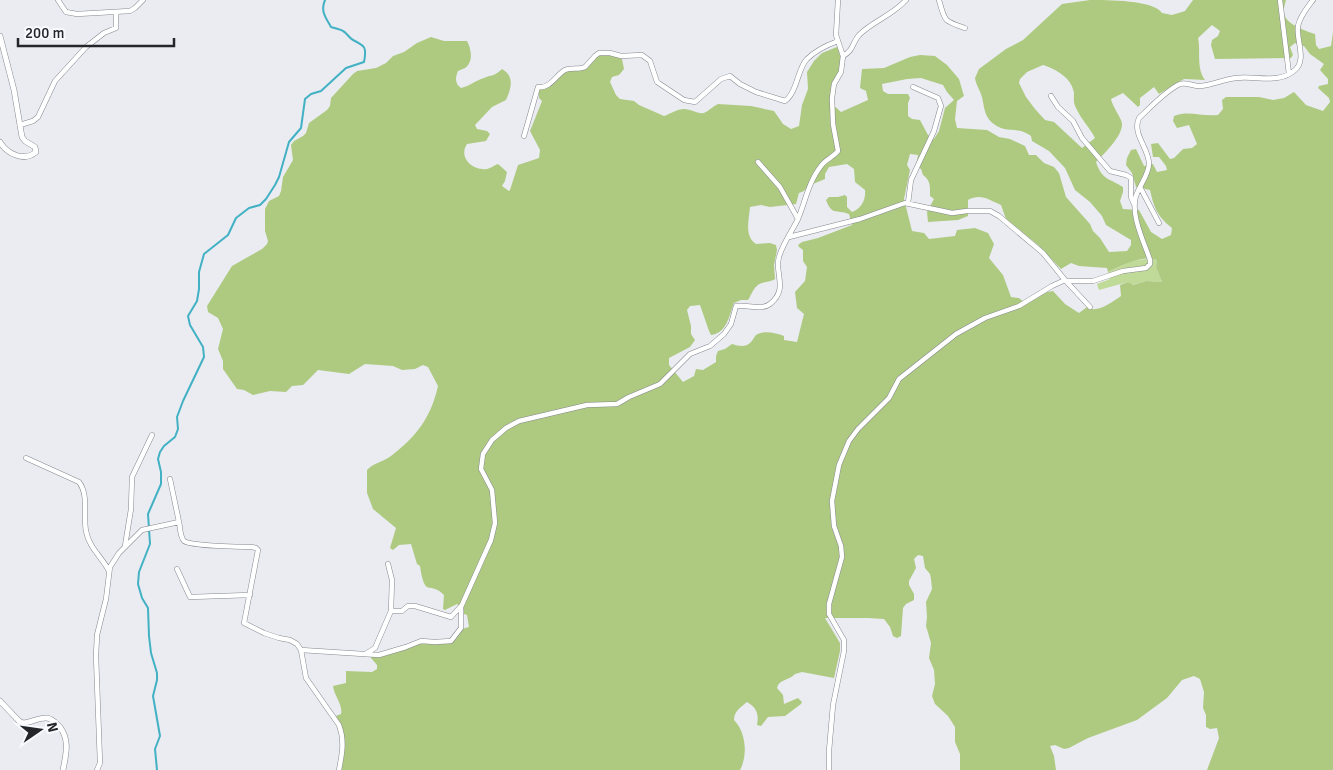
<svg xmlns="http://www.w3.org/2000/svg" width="1333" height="770" viewBox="0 0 1333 770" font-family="Signika,sans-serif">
	<rect width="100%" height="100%" fill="#eaecf2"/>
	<path fill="#c0da97" d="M1153,258L1157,260L1156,267L1162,282L1146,281L1132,285L1128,282L1099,290L1097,284L1110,279L1108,272L1132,261Z"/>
	<path fill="#aeca81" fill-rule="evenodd" d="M1090,0C1108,0 1154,0 1162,13L1172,15L1185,11L1193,0H1286C1285,4 1283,9 1284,13C1285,24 1306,31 1315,34L1316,45L1319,49L1331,46L1333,32V770H1207L1219,738L1217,728L1210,729L1206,727V715L1203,708L1204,692L1200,679L1194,676L1182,680L1167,698L1137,720L1088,738L1069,748L1064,749L1055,745L1050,746L1054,756L1056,770H960V754L955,742V727L948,716L935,704L932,696L935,684L934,670L929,658L931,643L926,626L927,617L926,602L932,589L931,579L930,574L925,568L923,556L918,555L914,559L916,568L909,581V585L914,594V600L906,604L903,608L901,636L897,638L893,636L890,627L884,619L868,618H825L840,643V651L834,678L802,672L795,674C790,680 779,679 777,688L783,695L784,704L798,698L802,702L801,704L785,716L768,717L761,726L757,725C759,714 757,708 747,702C741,707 734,711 734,720C746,732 748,755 740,770H341V725L336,716L341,714C343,704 334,696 333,686L346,683V671L372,672L377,669V665L371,658L372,655L418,643H448L462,629L469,627L467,615L464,614V610L457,604L445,610L443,609L444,595C430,580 425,600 420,566L417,564L411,544L399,545L393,550L390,548L396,528L373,509L367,493V470C373,463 383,462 391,456C417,436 431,417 438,386L428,367L423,365L415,369L402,370L393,366L365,364L349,374L318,370L303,385L292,386L286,392L270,391L253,395L244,390L237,389L223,369V361L218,349L223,329L218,318L208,312L207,306L232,266L262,249L267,244L268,241L265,231V209L269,201L279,196L281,191L283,177L293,160L291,145L294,141L303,136L306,133L309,123L327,110L330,106L331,98L353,74L357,71L376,68L386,63L393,56L404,52L417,43L431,37L444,41H467C471,48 474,62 465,68C463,69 460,70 458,71C455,78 455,84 461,88C470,86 476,80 484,78C494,74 493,77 502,69C515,76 511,89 506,100L492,107L475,125L477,129L487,131L490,134L486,141L467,144C458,158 473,171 487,169C491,168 495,165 498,164L507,172L505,181L502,186L509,191L510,190L518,165L539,158L540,150L530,131L542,101L539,98V88H543L566,70L581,69L600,53L617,56L622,59L624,69L619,75L612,77L610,82L616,95L620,99L634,101L639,105L664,116C670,114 677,109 684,109C691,109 697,114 704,113C709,111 713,106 718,104L751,106L774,111L783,124L791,129L799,126L802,105L808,89L807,72L814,61L822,53L837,47C846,60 834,87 830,102L841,112L868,100L866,91L860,88L862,69L884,68L910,57L920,55L935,56L947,65L959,79L964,96L957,101L955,119L957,128L987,130L999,137L1010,139L1025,146L1029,155H1036L1044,163L1054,167L1059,173L1066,197L1090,224L1093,231L1100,238L1109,252L1127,251L1131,245V240L1106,225L1102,216L1090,202L1075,190L1065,168L1049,151L1032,141L1031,136C1019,127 1012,132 1001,128C985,121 985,112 982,97C980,90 976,85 975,78L979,69L1006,49L1023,40L1062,4ZM1212,25L1220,31L1218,36L1212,40L1211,45L1215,59L1291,58L1293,55L1290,47L1295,43L1304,46L1310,54L1324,64L1320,70L1328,79V84L1319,86L1318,88L1329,98L1330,102L1323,111L1306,105L1294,92L1284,98L1273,100L1259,97H1226L1222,100L1223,109L1218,115C1201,117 1190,110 1174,116L1173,121L1177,128L1189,125L1197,144L1192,148L1183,149L1174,158L1170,159L1158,143L1151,144L1153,157H1159L1166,166L1167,170L1157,172L1153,164L1144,166L1136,149L1131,150L1127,158L1126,165L1132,173L1136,187L1150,190C1154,208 1157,216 1172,228L1171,235L1162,239L1151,232L1139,210L1123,209L1120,201L1123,192V187C1109,178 1102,180 1096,162C1105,153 1127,132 1121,120C1118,113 1113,107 1111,99L1123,93L1138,107L1140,105V98L1154,87L1159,94L1184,79L1205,80C1196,68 1201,51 1198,38ZM1043,65C1056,69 1072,78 1074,93C1074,99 1073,102 1076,108C1081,119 1090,128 1095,138L1082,148L1054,122L1045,120L1035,109L1026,97L1019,83L1020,79L1027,72ZM921,78L943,85L947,92L954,100L945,108L939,131L934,139L928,135L920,120L912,119L908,116V103L910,98L908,94H888L883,91L882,84L907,79ZM910,154L918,155L916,166L921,169L923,175C931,181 930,187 930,196L934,199L927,212L928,222L958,220L968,216V200C981,193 989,200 1001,205L1006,219L1038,245L1061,269L1071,263L1079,266L1107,268L1108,272C1121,266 1144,254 1157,260L1156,267L1162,282L1146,281L1133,285L1128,282L1120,285L1121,296C1112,302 1097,314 1087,307L1079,313L1065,304L1053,291L1047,292L1025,303L1019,298L1011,297L1003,275L989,258L994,244L988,233L975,228L957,230L955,236L929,239L924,233L912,231L904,199L910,170L907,165ZM847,164L854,169L855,182L865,190C866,200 861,209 852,212L847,207V197L845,195L838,197H829L826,200C832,216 836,209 849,214L852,225L818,238L802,242L798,245L799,247L803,250V261L807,267L805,281L795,292L797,308L804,314L797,342L784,340V336C776,333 764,330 756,335C754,337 753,340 751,342C745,348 739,346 732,344L725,349L718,351L716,356V362L703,370L696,369L694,376L683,382L669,365V358L690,347L695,340L691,334V326L687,310L690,306L700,305L709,331L711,335C727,333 729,316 734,303L741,300H748C752,294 754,285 762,283C767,281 771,282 775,279L774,265L777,250L776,245L770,243L756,244C744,236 749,220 750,207L761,205L770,207L796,204L799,193L804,191L808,186L825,179V174L829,167Z"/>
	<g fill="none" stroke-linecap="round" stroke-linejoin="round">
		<path stroke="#42b1c3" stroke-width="2" d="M157,770L155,749L160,736L153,696L157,680V673L151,653L149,636L148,608L142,598L138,584L139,572L150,544L148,514L161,484V472L158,459L160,452L164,446L175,437L178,429L177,417L183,401L204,357L203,347L190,325L188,316L197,301L199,289V272L204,254L228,235L236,218L249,208L260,205L266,199L275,185L279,177L289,142L301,128L305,99L311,94L321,91L346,68L364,62C367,47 365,46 353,40C349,38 347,33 343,31C340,29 335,28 331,27C326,18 320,11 325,0"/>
		<g stroke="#85878d" stroke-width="5.5">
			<path id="minor" d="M58,0L66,12L77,14L130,11L135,8L143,0
				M939,0C945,22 944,21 965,28
				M1280,0L1289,74
				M843,56C854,50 852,43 859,35C873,21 893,15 906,0
				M1051,96L1058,107L1073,121L1082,138L1110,171L1126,175L1131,178V197L1134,204
				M20,125L33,121L38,117L55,81L86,47L104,33L116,28V12
				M524,136L538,87C550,89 556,75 565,70C572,67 579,70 585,67L595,56L599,53H610L621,56L642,55L650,61L657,82L684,100L695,102L721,79L730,76L740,84L756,92L785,101C797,93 798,67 807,59C815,51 827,45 838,41
				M758,162L780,187L798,219
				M1140,187L1159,223
				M908,203L911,180L934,131L941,106L938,98L913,87
				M789,237L860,219L905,203L952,213L967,211H990L999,216L1043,253L1065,280L1090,307
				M1066,281H1093L1123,271L1146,268L1150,264V260C1144,242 1130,214 1136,196C1140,184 1149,175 1149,163C1148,147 1132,134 1139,118C1151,107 1165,91 1180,84C1186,82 1193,86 1199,86C1211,86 1224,79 1236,78C1255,75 1278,85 1295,70C1307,60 1296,40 1298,26C1300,16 1307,8 1313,0
				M26,458L79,482C89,495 83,515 86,531C89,548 102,557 109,571
				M170,479L179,522
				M125,546L131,509L132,477L152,435
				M177,569L190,597L250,595
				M391,611H402L408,606H415L451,617L461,606
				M301,650L379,655L406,647L421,641L435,642L451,641L461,628V607L491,540L495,523L492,490L481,469L483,454L492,440L506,428L519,421L587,405L617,404L629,397L660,384L690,354L710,346L724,334L731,324L736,306C747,304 761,311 770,304C789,289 774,273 779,257C782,245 792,231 798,219C805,202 809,181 821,166C825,160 833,157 838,151L833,124L832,98L834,84L841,72L843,56L836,35L838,0
				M367,653L375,648L391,611L392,580L388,564
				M97,770L100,763L96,656L97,635L106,599L110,567L119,553L142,530L179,522C180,526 180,537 184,541C191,546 241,547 252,547L256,548L258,550L244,623L264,633L279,638L290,640L297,644L301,650L306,678L339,725C345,741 342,754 339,770
				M829,770V751L833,705L844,651V640L829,614V604L842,557L841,546L834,526L832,501L839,465L849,441L858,429L889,398L899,379L956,334L985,318L1019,306L1052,286L1065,280"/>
		</g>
		<g stroke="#85878d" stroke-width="6">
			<path id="tertiary" d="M0,36L14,90L22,137L25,141L35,147L36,152C24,162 7,154 0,142
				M0,701L19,721L23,723C31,723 39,717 47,718C53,719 56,723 60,727C70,741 66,754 63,770"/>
		</g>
		<use href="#minor" stroke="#fff" stroke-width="4.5"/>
		<use href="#tertiary" stroke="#fff" stroke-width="5"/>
	</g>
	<g transform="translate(40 730) rotate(77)" stroke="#f8faff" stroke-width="4" paint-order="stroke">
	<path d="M0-4L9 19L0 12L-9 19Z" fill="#252629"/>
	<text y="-8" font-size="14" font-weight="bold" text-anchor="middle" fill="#252629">N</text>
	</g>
	<path d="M18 38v8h156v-8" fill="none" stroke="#252629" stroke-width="2.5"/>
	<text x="25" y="38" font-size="15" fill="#252629" stroke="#f8faff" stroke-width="4" paint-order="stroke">200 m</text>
</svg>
